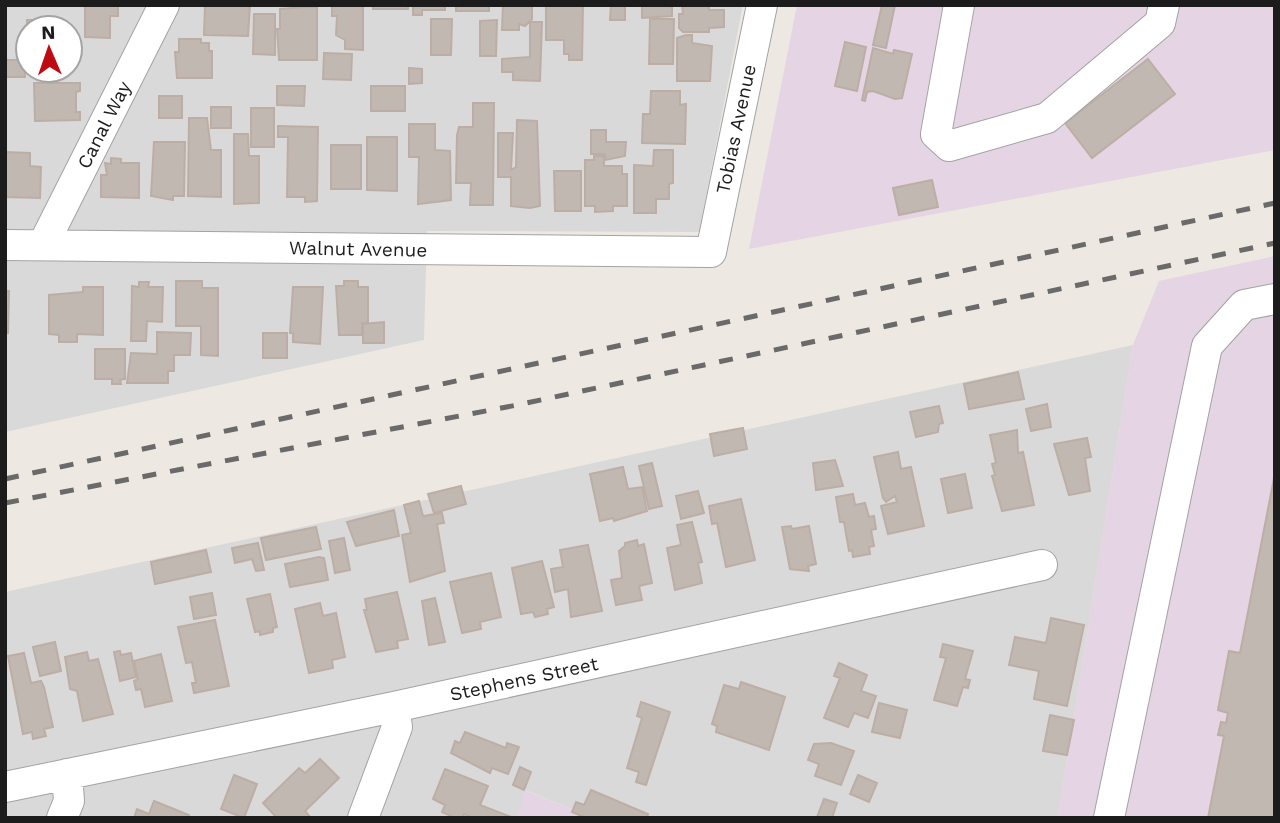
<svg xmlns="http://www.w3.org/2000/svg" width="1280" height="823" viewBox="0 0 1280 823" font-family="'Work Sans',sans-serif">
	<rect width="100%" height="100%" fill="#ede8e2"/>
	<path fill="#dad9d9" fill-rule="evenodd" d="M5,5H743L699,232L427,231L424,340L5,432ZM28,28H70V70H28Z
		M1133,345L1058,818H594L525,790L518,818H5V592Z"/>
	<path fill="#e5d4e3" d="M797,5H1275V150L749,249Z
		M1275,256V818H1058L1133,345L1159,281Z
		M524,790L594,818H518Z"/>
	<path fill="#c1b8b1" stroke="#bdaea5" stroke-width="2" d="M85,5H118V16H110V38L85,37Z
		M205,5H250L248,36L204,35Z
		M332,5H363V50L345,49V40L336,35L337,16H332Z
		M373,5H408V9H373Z
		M413,5H445V10H422V15H413Z
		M456,5H489V11H456Z
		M503,5H532V19L525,26L519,24V30H502Z
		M546,5L583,6L582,60H569V54H564V40H546Z
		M611,5H625V20H610Z
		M642,5H672V16L642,18Z
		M682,5H709V10H724V27L709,28V32H683L679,28V14H683Z
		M882,5H895L886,48L873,45Z
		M304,7H317V60H279L277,29H280V9Z
		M254,14H275V55L253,54Z
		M431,19H452L451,55H431Z
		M650,19H674L673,64H649Z
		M27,20H50V24H59V28H28V62Z
		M497,20L496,56H480V21Z
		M530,22H542L540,81L513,80V72H502V59L530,57Z
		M686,35H692V43L712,46L710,81H677V38Z
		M179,39H201V43H209V51H212V78H177L175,52H179Z
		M845,42L866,47L857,91L835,86Z
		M873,48L893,54L894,50L912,54L902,98L895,99L873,91L867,92L865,101L862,100Z
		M324,53L352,54L351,80L323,79Z
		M1148,59L1175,94L1092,158L1065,123Z
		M5,60H24L25,77H5Z
		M409,68L422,69V83L409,84Z
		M34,83H80V91L76,92V112H80V120L35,121Z
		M277,86H305L304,106L277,105Z
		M371,86H405V111H371Z
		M651,91H680V105L686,104L685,144L642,143L643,114H650Z
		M159,96H182V118H159Z
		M473,103H494L493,205H470L471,183H456L457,135L459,127H473Z
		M211,107H231V128H211Z
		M251,108H274V147H251Z
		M189,118H207L211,150H221V197L188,196Z
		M517,120L537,121L540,206L530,208L511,206V177H498V133H513L511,170L516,167Z
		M409,124H435V150L450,151L451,200L418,204L419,157H409Z
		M278,126L318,127L317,201L305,202V197H287L288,137H278Z
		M591,130H606V142H626L625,156L605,160V154H591Z
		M234,134H248L249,156H259V203L234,204Z
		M367,137H397V191L367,190Z
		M154,142H185L184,196H173V200L151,196Z
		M331,145H361V189H331Z
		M654,150H673V183L669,184V199H656V213H634V165L653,166Z
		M5,152L30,153V166L41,167L40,198L5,197Z
		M594,156H604V166H622V174H627V206H613V211L595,212V206H585V160H594Z
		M111,158L121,159V163H139V198L101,197V175H107L105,163L111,164Z
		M554,171H581V211H555Z
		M932,180L938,207L899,215L893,188Z
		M176,281H202V288H218V356L201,355V326H176Z
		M344,281H358V287H368V323H362V335H339L336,286H344Z
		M139,282H149L148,287H163L162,322L147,321L146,341H131L132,286L139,287Z
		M83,287H103V335L77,334V342H59V335L49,334V295L83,292Z
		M293,287H323L320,344L293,342V333H290Z
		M5,291H9L8,333H5Z
		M384,322V343H363V324Z
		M157,332L191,333L190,355H174V371H168V383H127L131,353L157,354Z
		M263,333H287V358H263Z
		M95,349H125V379L120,380L121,384H112V379H95Z
		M1018,372L1024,399L969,409L964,384Z
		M1047,404L1051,427L1031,431L1026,409Z
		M939,406L943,423L939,424L938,432L916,437L910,412Z
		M743,428L747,449L714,456L710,434Z
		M1017,430L1018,453L1023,452L1034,505L1002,511L992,476L995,475L992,464L996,463L990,435Z
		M1087,438L1091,457L1085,458L1090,491L1069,495L1054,444Z
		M898,452L901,469L911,467L924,526L888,534L881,506L897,502L895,496L886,502L883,498L874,457Z
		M835,460L843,486L816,490L813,463Z
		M652,463L662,506L649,509L639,466Z
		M623,467L628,489L642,487L647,511L614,521L613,518L600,521L590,474Z
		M1275,473V818H1208L1224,736L1218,735L1221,722L1226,723L1228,713L1218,710L1229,651L1240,653Z
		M965,474L972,508L948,513L941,479Z
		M461,486L466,504L434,513L428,494Z
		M698,491L704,513L681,519L676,496Z
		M853,494L855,505L865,503L869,517L874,516L876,529L871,530L874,546L869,547L870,554L853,557L852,550L849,551L844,522H840L836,497Z
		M741,499L755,560L726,567L717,523L712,524L709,506Z
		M419,501L423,516L442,513L444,523L437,524L445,571L410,582L402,535L411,533L404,505Z
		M394,510L399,536L356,546L347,522Z
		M692,522L702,562L698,563L702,583L675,590L667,548L681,545L677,525Z
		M791,526L792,529L809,526L816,564L808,566L809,571L790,569L782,527Z
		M316,527L321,549L266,560L261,538Z
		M344,538L350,570L335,573L329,541Z
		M637,540L638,546L644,544L652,583L639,586L642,600L616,605L611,580L622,578L619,551L625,546V543Z
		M258,543L264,570L256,571L252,559L235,563L232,548Z
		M588,545L602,611L571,617L568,589L555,592L551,569L563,567L560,550Z
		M206,550L211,572L155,584L151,562Z
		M319,557L324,558L328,580L290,587L285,564Z
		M542,561L554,607L547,609L548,614L535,617L533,612L521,614L512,568Z
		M491,573L501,617L480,622L481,629L462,633L450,582Z
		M397,592L408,639L397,641L398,648L376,652L364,610H367L365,599Z
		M212,593L216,615L194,619L190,597Z
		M270,594L277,627L273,628V632L260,635V631L255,632L247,599Z
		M435,598L445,642L429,645L422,601Z
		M320,603L323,616L336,613L345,657L332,660L333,668L309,673L295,609Z
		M1051,618L1084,625L1067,706L1034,699L1039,671L1009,665L1015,637L1046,643Z
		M215,620L229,686L194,693L192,683H196L192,662L186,663L178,627Z
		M55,642L61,671L40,676L33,647Z
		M943,644L973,651L965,679L970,680L968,688L963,687L957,706L934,700L946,658L940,657Z
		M120,651L121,655L131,653L136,677L120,681L114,652Z
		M87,652L89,661L98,659L113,714L83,721L77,691L70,689L65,657Z
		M24,653L31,683L41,681L44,687L53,727L44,729L46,736L33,739L32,732L23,734L8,656Z
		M161,654L172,701L145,707L141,689L136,690L134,681L138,679L134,661Z
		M839,663L867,675L861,691L876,696L868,718L854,713L848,727L824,718L840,678L834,676Z
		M741,682L785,697L769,750L716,732L717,726L712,724L724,685L739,689Z
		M641,702L670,712L646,785L636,782L639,772L627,768L642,718L637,716Z
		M879,703L907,710L900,738L872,732Z
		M1050,715L1074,720L1067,755L1043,751Z
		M465,732L506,748L507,743L519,747L508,774L492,768L490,773L451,753L455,741L460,743Z
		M831,743L854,751L841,785L815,776L819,764L808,760L814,744Z
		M320,759L339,778L305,811L311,818H277L263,803L299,768L305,773Z
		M520,767L531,772L524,790L513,785Z
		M445,769L488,786L480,805L514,818H473L464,814L462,818H455L442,812L445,805L433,799Z
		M234,775L257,784L244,818L221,809Z
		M858,775L877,783L869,802L850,794Z
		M591,790L648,814L647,818H586L572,812L576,802L584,805Z
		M824,799L837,803L832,818L817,817Z
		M154,801L189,815L188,818H134L137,809L149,814Z"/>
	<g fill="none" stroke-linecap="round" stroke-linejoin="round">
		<g stroke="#a3a3a3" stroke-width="32">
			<path id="minor" d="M959,5L936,134L949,146L1047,118L1160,23L1164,5
				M5,245L711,252L762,5
				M43,245L164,5
				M5,787L394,707L1042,565
				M62,818L69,801L67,774
				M363,818L397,727L394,707
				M1109,818L1207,346L1244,305L1275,299"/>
		</g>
		<use href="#minor" stroke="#fff" stroke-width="30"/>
		<path stroke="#6a6a6a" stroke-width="5" stroke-dasharray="14 14" stroke-linecap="butt" d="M5,479L1275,203
			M5,503L517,405L1275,243"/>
	</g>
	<g text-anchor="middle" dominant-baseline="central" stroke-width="6" stroke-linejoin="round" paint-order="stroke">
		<g font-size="19" fill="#1c1c1c" stroke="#fff">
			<text transform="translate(104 125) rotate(-63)">Canal Way</text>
			<text transform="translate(736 129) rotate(-78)">Tobias Avenue</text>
			<text transform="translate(358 249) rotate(1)">Walnut Avenue</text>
			<text transform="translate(524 679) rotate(-12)">Stephens Street</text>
		</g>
	</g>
	<rect width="1280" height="823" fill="none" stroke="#1c1c1c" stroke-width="14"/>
	<g transform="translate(49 49) rotate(358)"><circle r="33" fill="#ffffff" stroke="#a4a4a4" stroke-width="2"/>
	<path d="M0-5L12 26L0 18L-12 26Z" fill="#bd0a13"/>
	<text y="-10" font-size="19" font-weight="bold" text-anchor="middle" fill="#1c1c1c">N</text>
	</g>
</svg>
